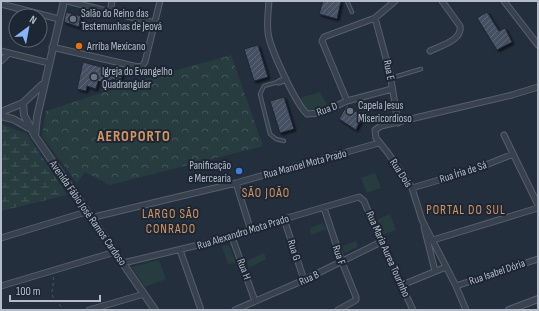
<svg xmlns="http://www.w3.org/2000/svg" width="539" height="311" viewBox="0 0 539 311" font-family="'Sofia Sans Condensed',sans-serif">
	<defs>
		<pattern id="forest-crowns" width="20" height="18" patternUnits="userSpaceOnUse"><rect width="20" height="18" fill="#263c3f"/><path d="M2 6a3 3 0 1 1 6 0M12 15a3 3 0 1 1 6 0" fill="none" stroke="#435659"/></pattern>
		<pattern id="wetland-marsh" width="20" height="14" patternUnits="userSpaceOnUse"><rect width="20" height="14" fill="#263c3f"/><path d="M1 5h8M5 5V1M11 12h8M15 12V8" fill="none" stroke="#435659"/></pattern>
		<pattern id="building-hatch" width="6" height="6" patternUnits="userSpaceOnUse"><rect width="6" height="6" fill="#455162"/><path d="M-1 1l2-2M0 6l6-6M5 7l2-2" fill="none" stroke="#5d6877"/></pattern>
		<filter id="shadow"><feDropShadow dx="2" dy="2" stdDeviation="1" flood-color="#0009"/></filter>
	</defs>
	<rect width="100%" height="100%" fill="#242f3e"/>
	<path fill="#263c3f" d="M320,92L328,106L308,111L305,109L300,98Z
		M375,173L381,188L367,193L361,178Z
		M390,214L396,230L382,235L376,220Z
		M323,223L326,229L311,235L310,228Z
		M356,241L358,247L344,253L342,246Z
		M229,245L236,263L228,264L222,246Z
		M264,253L266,259L249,268L247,261Z
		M159,260L166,279L145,287L132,267Z"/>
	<path fill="url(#forest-crowns)" d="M231,55L263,146L110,185L85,172L77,183L42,136L46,111L148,78Z"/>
	<path fill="url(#wetland-marsh)" d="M1,124L27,134L67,195L1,211Z"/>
	<path fill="url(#building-hatch)" stroke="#1f2835" filter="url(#shadow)" d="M323,1H341L337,19L319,14Z
		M66,12L81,16L79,27L64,22Z
		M487,12L499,31L505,28L512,42L497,50L477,18Z
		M258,45L268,77L254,81L244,49Z
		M83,62L123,73L120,81L112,79L111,84L98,81L96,89L87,86L86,91L77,89Z
		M284,97L294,129L280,133L270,101Z
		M347,105L365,118L359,123L356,130L339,119Z"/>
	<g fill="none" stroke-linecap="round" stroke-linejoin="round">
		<g stroke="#565f6c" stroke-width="4.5">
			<path id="service" d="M347,1L352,12
				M391,78L421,69
				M278,82L264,86L260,94L270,134L276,139L284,141"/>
		</g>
		<g stroke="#565f6c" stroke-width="7">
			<path id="minor" d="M67,1L155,23
				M269,1C268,13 266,27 269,38C273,54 296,104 307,114L320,113L347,101L392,89
				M504,1L538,45
				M1,4L59,19
				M110,12L112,1
				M375,18L390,73L398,123
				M52,47L138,67L142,66L145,62L160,1
				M1,51L49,63
				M430,51C440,46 463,40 460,26L442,1
				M1,61L9,53
				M279,82L286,79
				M347,101L322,41L324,37L375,18L395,1
				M504,135L538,205
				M236,183L251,231
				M412,188L476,169L513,154
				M324,208L342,262L356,297V300L338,310
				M90,218L236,183L379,143
				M284,219L304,280
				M424,227L435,271
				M232,237L255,301
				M1,238L86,212
				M433,240L538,208
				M180,250L201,310
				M123,263L232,237L284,219L359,197L364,201L381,242L413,310
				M402,285L446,267
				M1,286L115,252
				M456,286L538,259
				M89,310L144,294
				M235,310L304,280L381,242
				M466,310L456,286L422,220L412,188L388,153L376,138L375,130L381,126L512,95L538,87"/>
		</g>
		<g stroke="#565f6c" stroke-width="8">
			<path id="tertiary" d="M23,103L24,115L35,136L155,310
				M1,112L23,103L42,85
				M1,116L13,119L29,128
				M35,136L37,117L64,1
				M509,310L538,299"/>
		</g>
		<path stroke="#44595c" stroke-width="1" stroke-dasharray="3 3" stroke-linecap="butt" d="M53,277C55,284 50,290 53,297C55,302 61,304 63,310"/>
		<use href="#service" stroke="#38414e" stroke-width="2.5"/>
		<use href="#minor" stroke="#38414e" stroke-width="5"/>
		<use href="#tertiary" stroke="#38414e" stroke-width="6"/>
	</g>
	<g fill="#6b7280" stroke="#1d2633" stroke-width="1.5">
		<circle cx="73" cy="19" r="4"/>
		<circle cx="94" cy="77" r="4"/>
		<circle cx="350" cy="111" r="4"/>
	</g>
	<circle fill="#e8710a" stroke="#1d2633" stroke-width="1.5" cx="79" cy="46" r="4"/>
	<circle fill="#3f7fe0" stroke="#1d2633" stroke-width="1.5" cx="239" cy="171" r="4"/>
	<g text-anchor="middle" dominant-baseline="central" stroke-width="4" stroke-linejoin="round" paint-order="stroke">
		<g font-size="11" fill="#b4bcc9" stroke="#1d2633" text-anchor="start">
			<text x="81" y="13">Salão do Reino das<tspan x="81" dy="13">Testemunhas de Jeová</tspan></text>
			<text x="87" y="46">Arriba Mexicano</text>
			<text x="102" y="71">Igreja do Evangelho<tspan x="102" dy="13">Quadrangular</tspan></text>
			<text x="358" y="105">Capela Jesus<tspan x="358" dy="13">Misericordioso</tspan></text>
			<text x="231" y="165" text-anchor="end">Panificação<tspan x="231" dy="13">e Mercearia</tspan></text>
		</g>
		<g font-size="11" fill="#b4bcc9" stroke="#1d2633">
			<text transform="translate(389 70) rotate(79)">Rua E</text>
			<text transform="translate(327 109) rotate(-20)">Rua D</text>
			<text transform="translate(305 164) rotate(-15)">Rua Manoel Mota Prado</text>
			<text transform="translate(463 172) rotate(-18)">Rua Íria de Sá</text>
			<text transform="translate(401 173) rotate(57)">Rua Dois</text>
			<text transform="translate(88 213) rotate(55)">Avenida Fábio José Ramos Cardoso</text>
			<text transform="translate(243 232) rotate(-17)">Rua Alexandro Mota Prado</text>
			<text transform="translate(294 250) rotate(72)">Rua G</text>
			<text transform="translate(388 254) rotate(66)">Rua Maria Aurea Tourinho</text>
			<text transform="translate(339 255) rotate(71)">Rua F</text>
			<text transform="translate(244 269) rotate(70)">Rua H</text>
			<text transform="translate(497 272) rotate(-19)">Rua Isabel Dória</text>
			<text transform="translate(309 278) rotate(-25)">Rua B</text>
		</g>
		<g font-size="13" letter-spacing="1" fill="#d59563" stroke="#1d2633">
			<text x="266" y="193">SÃO JOÃO</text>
			<text x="466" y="210">PORTAL DO SUL</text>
			<text x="171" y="214">LARGO SÃO<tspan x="171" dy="15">CONRADO</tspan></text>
		</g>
		<g font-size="15" font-weight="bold" letter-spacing="1" fill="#d59563" stroke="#1d2633">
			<text x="134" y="136">AEROPORTO</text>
		</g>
	</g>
	<rect width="539" height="311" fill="none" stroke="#b4bcc9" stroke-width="4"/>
	<g transform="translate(28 28) rotate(32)"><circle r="19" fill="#1d2633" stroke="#59626f"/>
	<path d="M0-3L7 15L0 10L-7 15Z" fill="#8ab4f8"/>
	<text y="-6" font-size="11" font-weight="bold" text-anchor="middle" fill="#b4bcc9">N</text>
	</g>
	<path d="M10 295v6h90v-6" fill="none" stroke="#b4bcc9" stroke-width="2"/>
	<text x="16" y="295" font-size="12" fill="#b4bcc9" stroke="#1d2633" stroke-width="3" paint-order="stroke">100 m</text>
</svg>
